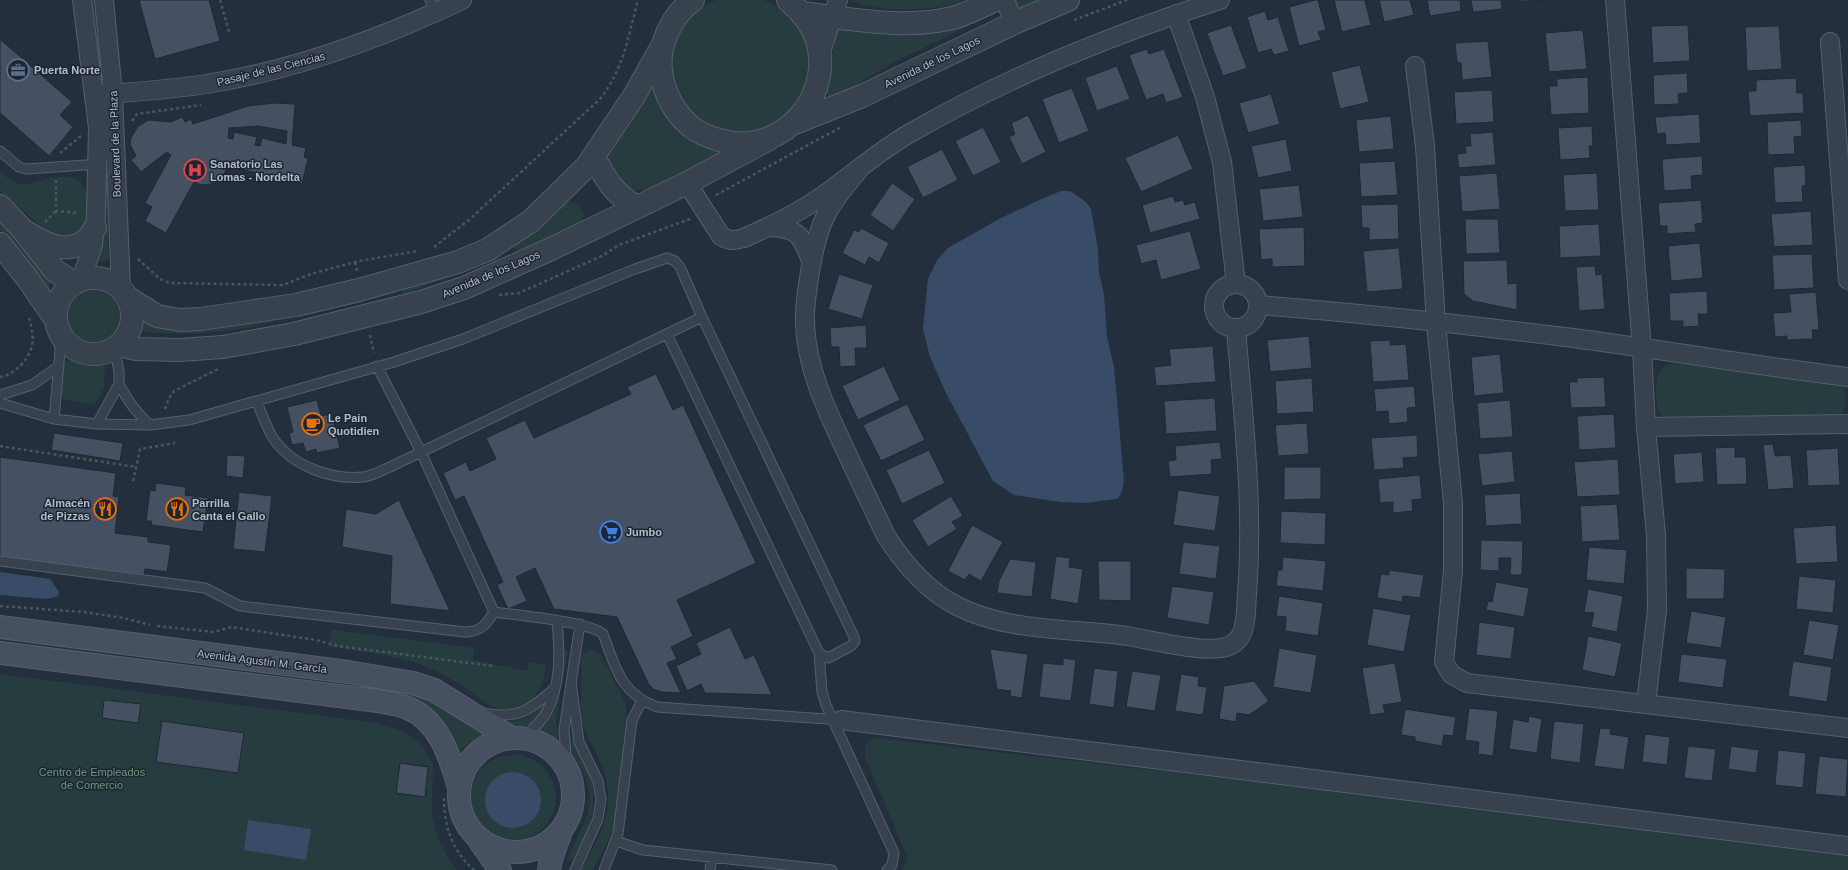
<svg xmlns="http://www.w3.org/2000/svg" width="1848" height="870" viewBox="0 0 1848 870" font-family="Arial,sans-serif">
	<rect width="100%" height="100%" fill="#242f3e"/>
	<path fill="#263c3f" d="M671 65a69 69 0 1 1 138 0a69 69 0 1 1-138 0Z
		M90,0H97L106,75H101Z
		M852,0H962C945,12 868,13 852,0Z
		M1015,0H1043L1023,9L1016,10L1012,2Z
		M979,18L975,23L892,63L835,98H829L827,94L837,24Z
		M652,86L718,150L717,156C687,167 659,196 625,189L610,168L608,157Z
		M0,172C6,177 13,183 21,184C28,185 38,181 45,179C89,169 90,191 87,226L71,239L51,235L0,191Z
		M103,186L107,187L109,258L105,262L95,261Z
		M563,201C575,201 580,203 584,215L580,223L523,249L517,250L513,248L511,244Z
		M0,217L55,276L48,288L9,239L0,231Z
		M500,252L501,257L497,260L406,293H402L401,288Z
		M68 317a26 26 0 1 1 52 0a26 26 0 1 1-52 0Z
		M145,316L286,317C246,333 184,337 141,331Z
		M68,359L91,364L102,362L105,367L104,388L94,405L63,399C60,387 58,369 68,359Z
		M1675,363L1842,386C1848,397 1848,408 1838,417L1668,419C1665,417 1662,416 1660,414C1655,408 1655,380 1659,373C1662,366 1668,365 1675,363Z
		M332,630L474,648L473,660L527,671L530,662L546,665C545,677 539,695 528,702C503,721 488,704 467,689C456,681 442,674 430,668C398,655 364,652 329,647Z
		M0,634L377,682L420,694L483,734L460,750C453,732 437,710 419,700C406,692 389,691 375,687L0,640Z
		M592,650L601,655L617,686L626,704V715L617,814L614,828L593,870H581C602,831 618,808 601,763C596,749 586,738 583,724C579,706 583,680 581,660L582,653Z
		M564,651H568L562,684H559Z
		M0,674L376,723L406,732L421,744L433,763L432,816L439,841L451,863L457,870H0Z
		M558,698H560L556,720L558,742L555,744L548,737L539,733L537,730L550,717Z
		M543,704L545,705L534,724C521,728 512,727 500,722C519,722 530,717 543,704Z
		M569,732C575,747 584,760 590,774C600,803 589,835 573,859L567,860L588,814L590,798L586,777L570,749L567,733Z
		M876,738L1848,850V870H902L908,859L866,759C863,748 865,741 876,738Z
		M470 798a43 43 0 1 1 86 0a43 43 0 1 1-86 0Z"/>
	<path fill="#394c67" d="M1061,191H1070L1086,202L1091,209L1098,250L1099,273L1104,294L1107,337L1114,367L1124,481L1121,494L1117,499L1085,503L1061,502L1014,495L993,481L946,393L930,357L923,329L928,279L937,260L948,248L999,219L1037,201Z
		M0,572L50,579L59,592L58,596L47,599L0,595Z
		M485 800a28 28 0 1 1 56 0a28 28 0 1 1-56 0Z
		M248,820L311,829L306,860L244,850Z"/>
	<path fill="#455162" stroke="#1f2835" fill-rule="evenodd" d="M139,0H209L220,41L155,59Z
		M1315,0H1318L1326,30L1318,32L1321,40L1299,46L1289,7Z
		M1334,0H1371L1365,1L1371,25L1342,32Z
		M1379,0H1410L1414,15L1384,22Z
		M1427,0H1460L1461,11L1430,16Z
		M1471,0H1501L1502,9L1473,12Z
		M1519,0H1544L1519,2Z
		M1265,11L1268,20L1278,17L1289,51L1274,55L1271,49L1258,53L1247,17Z
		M1231,25L1247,68L1223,76L1207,33Z
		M1688,25L1690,61L1653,63L1651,26Z
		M1779,26L1782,69L1747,71L1745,27Z
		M1583,30L1587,69L1549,72L1545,33Z
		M0,39L72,102L60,115L73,127L49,156L0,113Z
		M1488,41L1492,77L1462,80L1461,63L1457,62L1455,43Z
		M1147,49L1149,54L1164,49L1183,97L1166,103L1163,94L1146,100L1129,55Z
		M1360,65L1369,102L1340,109L1331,72Z
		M1117,66L1130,99L1097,111L1085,78Z
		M1687,73L1688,93L1678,94L1679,104L1654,105L1653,75Z
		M1588,77L1589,113L1551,115L1549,86H1557V79Z
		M1796,78L1797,93H1803L1804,113L1750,116L1748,91H1756V80Z
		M1072,88L1089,131L1059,143L1042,99Z
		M1492,90L1494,122L1456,124L1454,92Z
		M1271,94L1280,124L1248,133L1239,103Z
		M274,103L295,104L292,145L306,148L304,157L308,158L302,184L228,166L224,174L218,180L211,184L201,185L194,182L166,233L145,221L152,207L145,203L171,155L167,152L141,172L131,160L136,156L130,144L131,138L138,126L149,120L171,122L182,117L185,122L191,119L193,124L248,106ZM258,126L287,131L286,144L262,138L260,146L255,145L257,137L234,132L233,139L228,138L229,128Z
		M1699,114L1701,143L1666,145L1665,133L1657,134L1655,117Z
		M1028,115L1046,152L1022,164L1009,137L1015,134L1011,123Z
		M1391,116L1394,149L1359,152L1356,120Z
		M1801,120L1802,136L1794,137L1795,154L1768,155L1767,122Z
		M1592,126L1593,146H1589L1590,158L1560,160L1558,128Z
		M983,127L1001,162L973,176L955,141Z
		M1493,132L1496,165L1459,168L1457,154L1466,153L1465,146H1471L1470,134Z
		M1178,135L1193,169L1141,192L1125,158Z
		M1286,139L1292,171L1258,178L1251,146Z
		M942,149L958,180L923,198L907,167Z
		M1702,156L1703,175L1691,176L1692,189L1664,191L1662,159Z
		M1395,161L1398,195L1361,197L1359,163Z
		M1805,165L1806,185L1802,186L1803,202L1775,203L1773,167Z
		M1497,173L1500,209L1462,212L1459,176Z
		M1597,173L1599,210L1565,211L1563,175Z
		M892,183L915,199L893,231L870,215Z
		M1299,185L1303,217L1263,221L1259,189Z
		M1173,196L1175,202L1183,200L1185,205L1195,202L1200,219L1150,233L1142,205Z
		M1701,200L1703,223L1695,224L1696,232L1667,234V226H1660L1658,203Z
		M1398,204L1399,239L1369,240V228H1362L1361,205Z
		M1811,211L1813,245L1774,247L1771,214Z
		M1465,219H1498L1500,253L1466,254Z
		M1599,224L1601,256L1560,258L1559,226Z
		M1304,227L1305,266L1272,267V259L1261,260L1259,229Z
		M861,228L889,243L879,263L869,257L865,265L842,253L854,230L859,232Z
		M1190,231L1201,269L1161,280L1156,260L1141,264L1136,245Z
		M1700,243L1703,278L1671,281L1668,246Z
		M1399,248L1403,289L1367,292L1363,251Z
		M1812,254L1814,288L1774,290L1772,255Z
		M1507,260L1508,284L1517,283V310L1473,301L1464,294L1463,261Z
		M1595,266L1596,275L1602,274L1605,309L1579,311L1576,267Z
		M839,274L873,285L862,319L828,309Z
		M1707,291L1708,314H1698L1699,326L1683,327V321H1670L1669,293Z
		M1816,292L1819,330H1812L1813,339L1787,340V336L1775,337L1773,313L1791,312L1789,294Z
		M866,325L867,348H855L856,366L840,367L839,347H831L830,328Z
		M1309,336L1312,368L1270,372L1267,340Z
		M1390,340V345L1406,344L1409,380L1373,382L1370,341Z
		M1213,346L1216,382L1156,386L1154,367L1171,365L1169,349Z
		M1500,354L1504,393L1474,396L1471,357Z
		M884,366L900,400L858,420L842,386Z
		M656,374L673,410L683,405L756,563L677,600L693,636L671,647L677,659L667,663L681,693L662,692L653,689L648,683L617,617L554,609L535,568L516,577L527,601L508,609L497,585L503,582L464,496L455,500L443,473L466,462L470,471L496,459L486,438L525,420L534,438L631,394L627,387Z
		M1604,377L1606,407L1571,408L1569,382H1577V378Z
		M1312,378L1314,412L1277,414L1275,381Z
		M1414,386L1416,407L1407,408L1408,422L1389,424L1388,411L1376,412L1374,389Z
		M1215,398L1217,431L1166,434L1164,401Z
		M317,400L321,416L332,414L340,448L317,453L316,449L306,452L303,443L292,445L289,433L293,432L287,407Z
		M1510,400L1513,437L1480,439L1477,403Z
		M907,404L925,440L881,461L863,425Z
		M1614,414L1616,448L1579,450L1577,416Z
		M1307,423L1309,454L1278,456L1275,425Z
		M54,433L123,443L120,461L51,450Z
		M1417,435L1418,457L1403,458L1404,468L1374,470L1371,438Z
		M1220,442L1222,459L1211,460L1212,474L1170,477L1168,461L1176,460L1175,446Z
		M1773,444L1775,456L1791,455L1794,488L1768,490L1763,445Z
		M1735,447V457H1746L1747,484L1717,485L1715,448Z
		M1838,448L1840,485L1808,486L1806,450Z
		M929,450L945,483L902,504L886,470Z
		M1512,451L1515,482L1482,486L1478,454Z
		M1702,452L1704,482L1675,484L1673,454Z
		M227,455L245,456L243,478L226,476Z
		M0,457L116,473L113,496L119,497L115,533L148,537V542L171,545L167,572L145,569L144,575L0,557Z
		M1618,459L1620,495L1577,497L1574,462Z
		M1284,467H1321V499L1284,500Z
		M1420,475L1422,499L1412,500L1413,511L1393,513V502L1380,503L1378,479Z
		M156,483L186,487L185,495L208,498L203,532L151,525L152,521H146L150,490L155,491Z
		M1178,490L1220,496L1215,531L1173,525Z
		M239,492L272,496L265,552L233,549Z
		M1520,493L1522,524L1486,526L1484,495Z
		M951,496L963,516L952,522L957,529L928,547L912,520Z
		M399,500L450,611L390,604L392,556L342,547L346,509L376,514Z
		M1617,504L1620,540L1582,542L1580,506Z
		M1281,511L1326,513L1325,545L1280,543Z
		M972,525L1003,542L981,581L969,574L965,580L948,571Z
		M1836,525L1838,562L1796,564L1793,528Z
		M1481,540L1523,541L1522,575H1510L1511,558H1499V571L1480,570Z
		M1183,542L1220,546L1216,579L1179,574Z
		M1589,547L1627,550L1624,584L1586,580Z
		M1056,556L1070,558L1069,567L1083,569L1078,604L1050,599Z
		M1283,557L1326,561L1323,591L1276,586L1278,570H1282Z
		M1010,559L1036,562L1032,597L997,593L999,581Z
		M1098,561H1131V601L1099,600Z
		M1686,568L1725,569L1724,599H1686Z
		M1389,570L1424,575L1420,598L1403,596L1402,602L1377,598L1381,574L1389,575Z
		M1799,576L1836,580L1833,613L1796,609Z
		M1496,582L1529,588L1524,617L1486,610L1488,601L1492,602Z
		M1172,586L1214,592L1209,625L1167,618Z
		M1588,589L1623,596L1617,632L1591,627L1594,613L1584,612Z
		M1279,596L1323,603L1318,636L1285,631L1286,617L1276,616Z
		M1373,608L1411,615L1404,652L1367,645Z
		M1691,611L1726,617L1721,648L1686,643Z
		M1809,620L1839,625L1833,660L1803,655Z
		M1479,622L1515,627L1511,659L1476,655Z
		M730,627L745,659L754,655L772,695L705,693L701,684L687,691L676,666L701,654L696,643Z
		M1588,636L1622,643L1615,677L1582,670Z
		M1279,648L1317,655L1311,693L1273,687Z
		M990,649L1028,654L1022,698L1010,696L1011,691L997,689Z
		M1681,654L1727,659L1723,688L1678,682Z
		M1063,658L1076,660L1071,701L1039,697L1043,663L1063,665Z
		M1793,661L1832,667L1827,702L1788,696Z
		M1395,663L1402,702L1383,705L1385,713L1370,715L1362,668Z
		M1094,668L1118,671L1114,708L1089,704Z
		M1132,671L1161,675L1155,711L1126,707Z
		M1181,674L1199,677L1198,686L1207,687L1203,715L1175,711Z
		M1254,681L1269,701L1249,715L1237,713L1236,722L1219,719L1224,686Z
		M104,700L141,704L138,723L102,718Z
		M1469,708L1498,711L1493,756L1478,754L1479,742L1465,740Z
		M1405,709L1456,717L1453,736L1444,735L1442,746L1415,741V737L1401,735Z
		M1529,716L1542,719L1537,753L1509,749L1513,719L1528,722Z
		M162,721L244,733L238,773L156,762Z
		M1554,721L1584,724L1580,763L1550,759Z
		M1600,728L1611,729L1610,734L1629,737L1624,770L1594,766Z
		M1645,734L1670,737L1667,765L1642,762Z
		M1688,746L1716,749L1712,781L1684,778Z
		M1731,746L1759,750L1756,773L1728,769Z
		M1778,750L1806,753L1803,788L1775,785Z
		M1819,756L1848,759L1846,797L1815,794Z
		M400,763L428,767L425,797L396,793Z"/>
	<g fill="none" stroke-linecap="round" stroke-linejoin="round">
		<g stroke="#565f6c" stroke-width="11">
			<path id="service" d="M430,0L435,13
				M0,151L19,167L26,169L101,164
				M377,366L421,452L494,612
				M119,384C127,400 136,413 150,425
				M0,395L32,385L59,366
				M257,402C262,414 266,427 273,438C292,466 330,480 363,477C372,476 383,470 392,466L702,317
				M0,403L54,419L97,424L150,425L189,420L394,362L463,339L635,269L667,258L675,261L680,267L702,317L854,637L855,641L851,646L828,658L819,653L667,334
				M54,419L60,352L59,332
				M97,424L119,384V372L115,349
				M0,561L205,588L240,606L465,632C480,632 487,624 494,612
				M494,612C516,615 591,622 603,634C616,668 620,693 657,707L841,720
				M819,653L822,692L826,705L894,853L892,865L887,870
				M571,682L579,742L598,781L601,799L598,819L575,870
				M483,713C518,720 530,710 555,688
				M523,738C531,731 541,722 546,713C561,686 560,652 557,622
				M567,768L564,730L580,624
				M616,841L643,850L832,870
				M604,870L618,834L632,720L642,701
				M710,870L712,857"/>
		</g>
		<g stroke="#565f6c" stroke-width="20">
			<path id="minor" d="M104,0L113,94L121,289
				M1005,0L1014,23
				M1615,0L1642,349L1646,427L1656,535L1657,610L1646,704
				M1176,14L1205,97L1222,162L1236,284
				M1830,42L1848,280
				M820,55L838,0
				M1415,66L1425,146L1436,323L1453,504V571L1444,662L1451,674L1467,683L1848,728
				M94,95C131,92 169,90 206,84C296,70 380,39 462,0
				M862,166C849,182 834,198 825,217C816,236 812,258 809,278C807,293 804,309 805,324C807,369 826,409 845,449C858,478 872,506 885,534C903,563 926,590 957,606C1008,632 1071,628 1127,636C1151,640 1199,652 1221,648C1230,647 1237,642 1241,635C1247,623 1246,606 1247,593C1254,504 1243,416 1236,328
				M687,183L721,236C729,241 734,241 744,238C769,227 796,214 818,199C850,177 878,151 912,132C1009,76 1114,34 1220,0
				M767,227C797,228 801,233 811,261
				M81,280L93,245L96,215L98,128L82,0
				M1214 306a22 22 0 1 1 44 0a22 22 0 1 1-44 0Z
				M1258,305C1363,313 1469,325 1573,338C1665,350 1756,366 1848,377
				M1646,427L1848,424
				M841,720L1848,846"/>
		</g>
		<g stroke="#565f6c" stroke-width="24">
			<path id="tertiary" d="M693,0C671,16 658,45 661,71C664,94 673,111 690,126C700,134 711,138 723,141C784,157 839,91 814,33C809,20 799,10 788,0
				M802,13C849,19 919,32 964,14C975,10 985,5 995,0
				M797,122L862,96L1014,23L1068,0
				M594,157C606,180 614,194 637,207
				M0,206L22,229L55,271L75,283
				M28,233C44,244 68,255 86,240C90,237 92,232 95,228
				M0,244L27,278L56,320
				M56 316a38 38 0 1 1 76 0a38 38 0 1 1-76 0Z
				M128,298L157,316L180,320L201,319L296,305L359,290L458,262L487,250L531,221L587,166L634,96L662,46
				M120,345L136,349L179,350L223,347L294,334L421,302L464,288L551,249L687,183L769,139"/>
		</g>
		<g stroke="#565f6c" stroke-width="24">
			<path id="secondary" d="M0,627L348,672L413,683L434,690L510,737
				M0,653L378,701C387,703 399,704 408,708C440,722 450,757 459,787
				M459 795a57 57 0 1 1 114 0a57 57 0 1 1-114 0Z
				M479,840L500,870
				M549,870L551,859L560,834"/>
		</g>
		<path stroke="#44595c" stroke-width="2.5" stroke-dasharray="3 3" stroke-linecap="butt" d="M220,0L230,35
			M1074,20L1127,0
			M132,121L137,114L201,105
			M60,153L81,136
			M56,180V211L79,213
			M716,195L843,126
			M45,222L56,211
			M434,247L470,219L600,99C624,68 628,37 638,0
			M138,259L160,279L170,283L283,285L311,274L359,261L418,251
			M355,262L357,271
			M499,295L519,293L602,256L619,245L690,219
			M370,335L374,353
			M0,377C14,375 29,360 32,345C34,336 31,326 29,317
			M165,409L169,398L174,391L220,368
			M0,446L136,467
			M133,481L140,449L175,443
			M0,606L84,612L124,618L150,625
			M157,626L214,632L231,627L316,640L338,646L493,666
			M444,798C444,826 452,851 474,870"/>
		<use href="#service" stroke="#38414e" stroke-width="9"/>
		<use href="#minor" stroke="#38414e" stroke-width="18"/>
		<use href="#tertiary" stroke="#38414e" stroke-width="22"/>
		<use href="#secondary" stroke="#465061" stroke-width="22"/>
	</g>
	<defs>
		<g id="office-ring" transform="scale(1.15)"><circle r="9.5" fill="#1d2633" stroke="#5c6f8a" stroke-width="1.5"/><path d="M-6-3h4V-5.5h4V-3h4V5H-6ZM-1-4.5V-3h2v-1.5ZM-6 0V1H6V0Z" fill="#5c6f8a"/></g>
		<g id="hospital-ring" transform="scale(1.15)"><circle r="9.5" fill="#1d2633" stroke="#e0444e" stroke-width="1.5"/><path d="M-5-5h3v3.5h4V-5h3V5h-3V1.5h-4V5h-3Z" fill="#e0444e"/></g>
		<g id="cafe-ring" transform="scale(1.15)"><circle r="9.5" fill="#1d2633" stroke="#e8710a" stroke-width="1.5"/><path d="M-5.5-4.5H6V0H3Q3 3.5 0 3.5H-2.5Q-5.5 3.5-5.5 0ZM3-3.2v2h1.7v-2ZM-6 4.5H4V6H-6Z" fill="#e8710a"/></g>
		<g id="restaurant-ring" transform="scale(1.15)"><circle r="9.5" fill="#1d2633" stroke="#e8710a" stroke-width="1.5"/><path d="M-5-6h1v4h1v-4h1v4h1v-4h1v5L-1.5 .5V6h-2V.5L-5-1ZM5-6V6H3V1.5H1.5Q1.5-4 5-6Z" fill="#e8710a"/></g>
		<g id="supermarket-ring" transform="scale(1.15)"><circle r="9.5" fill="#1d2633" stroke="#3f7fe0" stroke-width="1.5"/><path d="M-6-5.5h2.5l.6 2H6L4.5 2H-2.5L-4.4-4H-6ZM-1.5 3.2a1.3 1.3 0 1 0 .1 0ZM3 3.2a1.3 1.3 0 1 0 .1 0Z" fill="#3f7fe0"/></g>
	</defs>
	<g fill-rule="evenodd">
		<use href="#office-ring" x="18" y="70"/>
		<use href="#hospital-ring" x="195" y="170"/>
		<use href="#cafe-ring" x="313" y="424"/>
		<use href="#restaurant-ring" x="105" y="509"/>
		<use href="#restaurant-ring" x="177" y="509"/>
		<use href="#supermarket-ring" x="611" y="532"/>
	</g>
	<g text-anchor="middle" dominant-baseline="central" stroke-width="3" stroke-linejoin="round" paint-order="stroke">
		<g font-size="11" fill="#b4bcc9" stroke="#1d2633">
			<text transform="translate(932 62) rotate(-26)">Avenida de los Lagos</text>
			<text transform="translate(271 69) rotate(-14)">Pasaje de las Ciencias</text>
			<text transform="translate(115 144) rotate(-92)">Boulevard de la Plaza</text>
			<text transform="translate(491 274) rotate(-23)">Avenida de los Lagos</text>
			<text transform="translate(262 661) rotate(7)">Avenida Agustín M. García</text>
		</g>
		<g font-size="11" font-weight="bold" fill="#b4bcc9" stroke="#1d2633" text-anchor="start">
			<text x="34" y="70">Puerta Norte</text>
			<text x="210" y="164">Sanatorio Las<tspan x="210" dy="13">Lomas - Nordelta</tspan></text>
			<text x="328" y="418">Le Pain<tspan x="328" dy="13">Quotidien</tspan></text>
			<text x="90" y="503" text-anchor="end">Almacén<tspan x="90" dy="13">de Pizzas</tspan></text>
			<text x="192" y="503">Parrilla<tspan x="192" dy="13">Canta el Gallo</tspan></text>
			<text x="626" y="532">Jumbo</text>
		</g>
		<g font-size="11" fill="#6b9a76" stroke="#1d2633">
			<text x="92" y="772">Centro de Empleados<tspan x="92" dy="13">de Comercio</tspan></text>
		</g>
	</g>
</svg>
